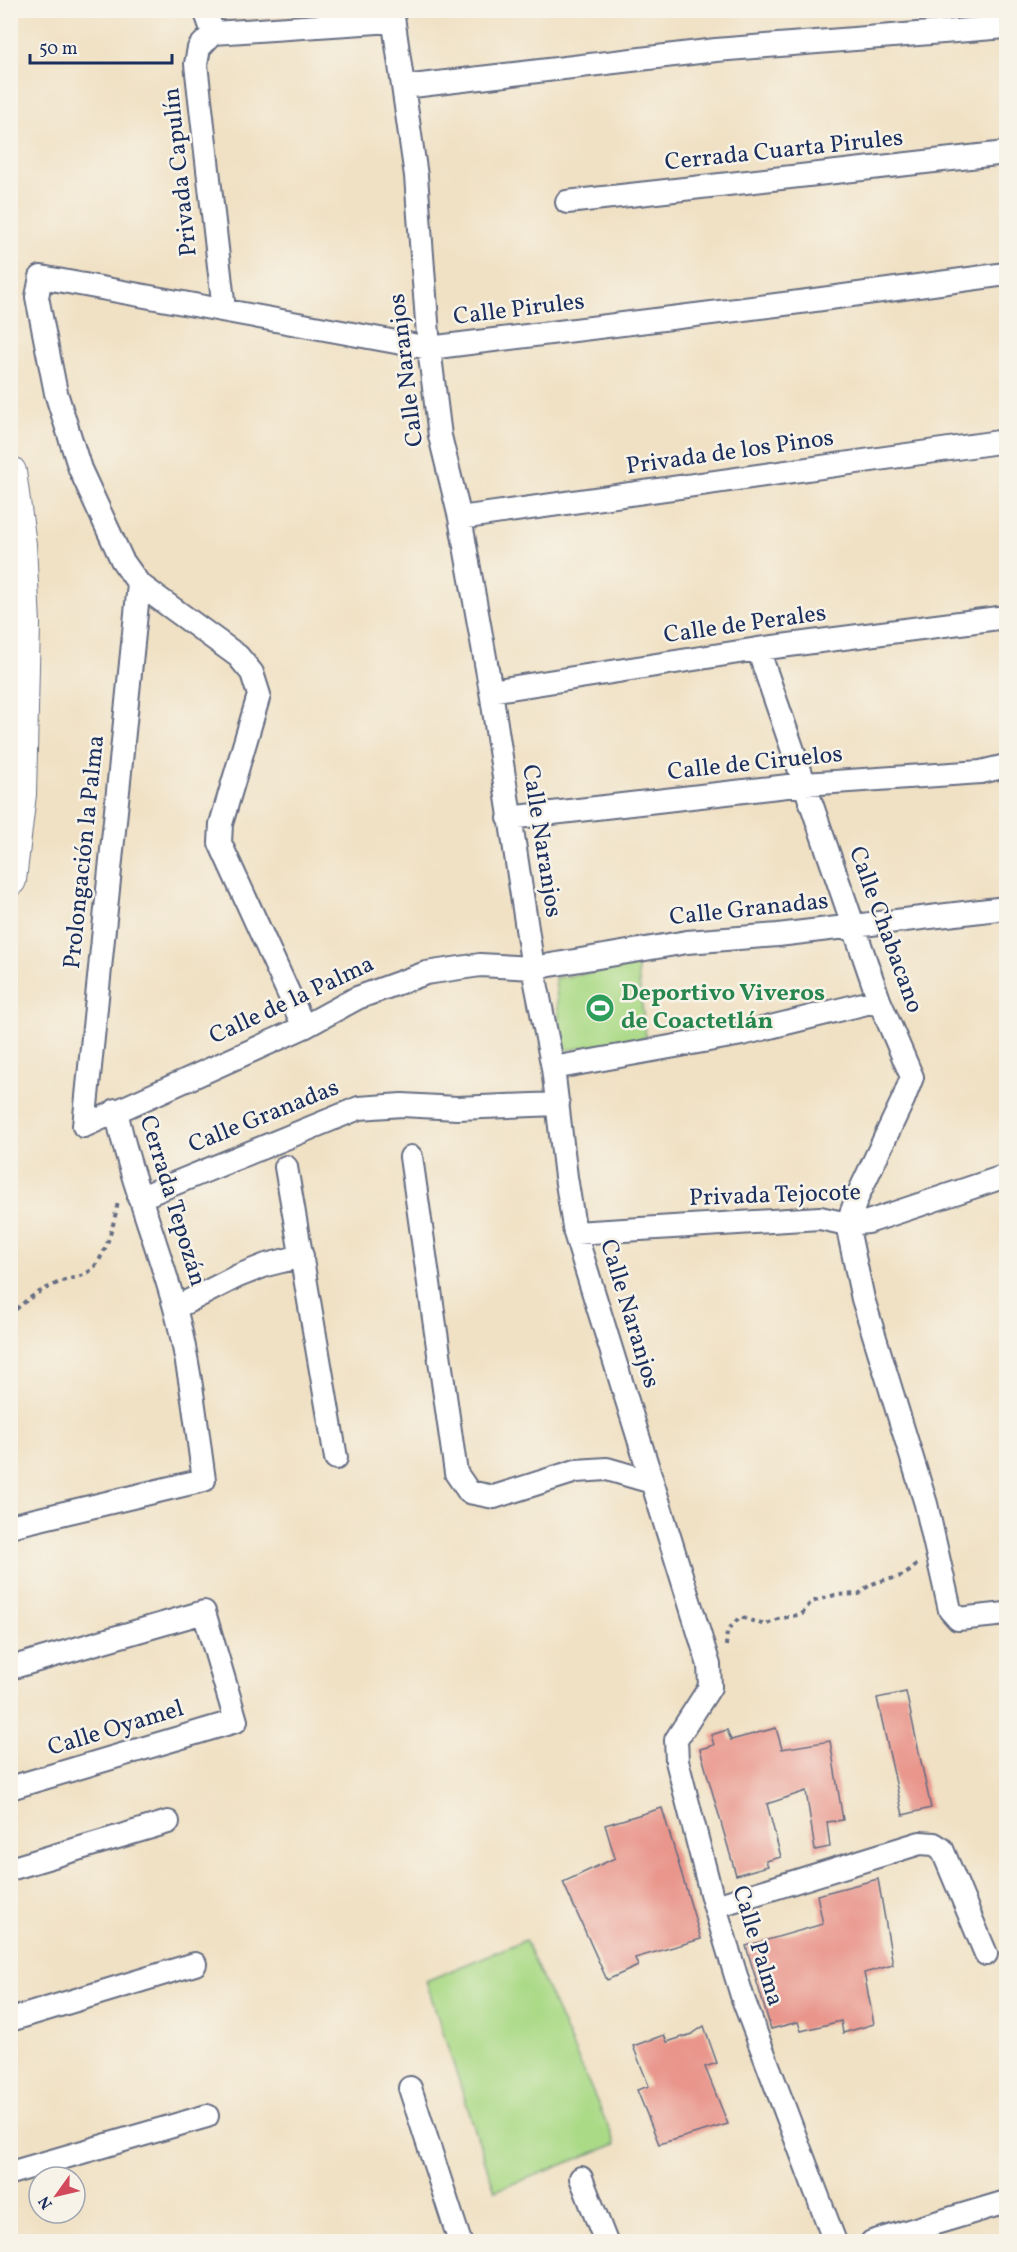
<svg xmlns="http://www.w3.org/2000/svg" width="1017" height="2252" viewBox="0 0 1017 2252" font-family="Vollkorn,serif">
	<rect width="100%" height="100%" fill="#f7f3e8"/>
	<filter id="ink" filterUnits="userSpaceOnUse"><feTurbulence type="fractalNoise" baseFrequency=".0167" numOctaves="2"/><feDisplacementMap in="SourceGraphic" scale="12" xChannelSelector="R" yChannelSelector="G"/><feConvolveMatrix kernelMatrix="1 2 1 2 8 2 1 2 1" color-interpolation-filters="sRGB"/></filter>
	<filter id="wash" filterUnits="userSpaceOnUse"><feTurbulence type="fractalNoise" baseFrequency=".008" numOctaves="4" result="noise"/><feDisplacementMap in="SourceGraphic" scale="24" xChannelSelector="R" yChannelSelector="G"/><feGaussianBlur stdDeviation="1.35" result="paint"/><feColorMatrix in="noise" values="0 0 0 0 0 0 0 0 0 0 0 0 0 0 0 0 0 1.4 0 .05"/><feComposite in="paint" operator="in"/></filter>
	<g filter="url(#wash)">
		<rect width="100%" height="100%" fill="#f0e1c4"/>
		<path fill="#abda87" stroke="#638472" stroke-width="1.5" d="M637,966L646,1038L562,1051L555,978Z
			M525,1940L616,2144L495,2191L426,1981Z"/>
		<g id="blocks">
			<path fill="#e9958b" d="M906,1692L931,1808L903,1815L877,1698Z
				M776,1728L782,1749L830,1741L843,1820L827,1822L830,1847L815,1850L806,1791L767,1804L781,1857L766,1861L768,1866L736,1875L700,1749L714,1745L711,1735L727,1730L731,1740Z
				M662,1808L701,1939L635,1958L638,1966L607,1980L563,1882L615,1858L605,1825Z
				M878,1879L893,1965L864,1973L874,2024L843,2033L841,2021L801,2031L798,2022L771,2029L746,1946L823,1924L817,1895Z
				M704,2026L717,2063L705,2067L728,2124L659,2144L637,2090L649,2086L633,2046L664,2035L667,2042L692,2034Z"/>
		</g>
	</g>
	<g filter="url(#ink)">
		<use href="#blocks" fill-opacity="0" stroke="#666d82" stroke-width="1.5"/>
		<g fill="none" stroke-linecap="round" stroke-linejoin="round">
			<g stroke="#666d82" stroke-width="26">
				<path id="minor" d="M205,10L213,33
					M392,10L416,176L429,348L440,436L460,518L491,691L533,968L553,1068L566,1177L575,1233L709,1665L710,1687L676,1740L677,1761L712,1897L743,1999L835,2242
					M213,33L199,48L196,64L224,310
					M213,33L393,21
					M404,87L716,50L1006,27
					M567,202L1006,153
					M460,518L1006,441
					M758,649L879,1000L912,1077L903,1100L859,1193L847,1224L863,1299L926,1504L950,1610L958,1619L1006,1614
					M491,691L758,649L1006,617
					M509,818L805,784L981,772L1006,766
					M304,1027L220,843L221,824L259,695L252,673L238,656L139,584L122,560L80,469L56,393L37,297L41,277L429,348L800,302L1006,274
					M553,1068L742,1034L879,1000
					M84,1126L304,1027L357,998L426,973L480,965L533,968L687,942L778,935L1006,908
					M84,1126L139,584
					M411,1157L456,1473L469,1492L494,1497L576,1471L607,1469L652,1482
					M286,1167L336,1458
					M139,1198L359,1108L402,1105L457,1108L558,1104
					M575,1233L820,1218L847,1224L868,1222L1006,1176
					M175,1308L238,1276L266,1265L302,1256
					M10,1526L204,1480C196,1423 190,1364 175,1308C157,1241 130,1178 116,1110
					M10,1668L204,1612L236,1721L10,1788
					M10,1869L168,1822
					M716,1906L920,1843L934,1844L942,1849L986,1954
					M10,2020L195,1964
					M410,2088L460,2242
					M10,2173L207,2116
					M581,2178L606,2242
					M872,2242L1006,2202"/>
			</g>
			<g stroke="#666d82" stroke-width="34">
				<path id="highway" d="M10,472L20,545L24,624L20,794L10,880"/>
			</g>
			<path stroke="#666d82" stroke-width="4" stroke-dasharray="4.5 4.5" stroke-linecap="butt" d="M10,1316C23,1300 46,1287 65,1280C72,1278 81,1277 87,1273C105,1263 115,1220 118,1201
				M726,1646L727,1631L740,1617L765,1625L778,1619L802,1614L811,1602L835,1595L859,1594C880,1572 898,1587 918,1563"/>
			<use href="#minor" stroke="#fff" stroke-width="22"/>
			<use href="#highway" stroke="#fff" stroke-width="32"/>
		</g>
	</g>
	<defs>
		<g id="stadium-disc" transform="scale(1.5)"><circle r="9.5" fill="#2e9e5b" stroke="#f7f3e8"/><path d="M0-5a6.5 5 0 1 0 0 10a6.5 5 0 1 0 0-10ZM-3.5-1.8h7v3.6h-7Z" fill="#fff"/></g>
	</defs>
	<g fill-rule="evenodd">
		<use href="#stadium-disc" x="600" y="1008"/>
	</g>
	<g text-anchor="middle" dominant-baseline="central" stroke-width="5" stroke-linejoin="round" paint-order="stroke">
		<g font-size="24" fill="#1b2f5e" stroke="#f7f3e8">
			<text transform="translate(784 151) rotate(-6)">Cerrada Cuarta Pirules</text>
			<text transform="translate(181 172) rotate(-96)">Privada Capulín</text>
			<text transform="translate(519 310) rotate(-7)">Calle Pirules</text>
			<text transform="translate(407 370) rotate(-97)">Calle Naranjos</text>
			<text transform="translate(730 453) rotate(-8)">Privada de los Pinos</text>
			<text transform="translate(745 625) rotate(-8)">Calle de Perales</text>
			<text transform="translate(755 764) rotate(-6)">Calle de Ciruelos</text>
			<text transform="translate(541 841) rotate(81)">Calle Naranjos</text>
			<text transform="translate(85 852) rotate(-84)">Prolongación la Palma</text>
			<text transform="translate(749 910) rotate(-6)">Calle Granadas</text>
			<text transform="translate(885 930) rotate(70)">Calle Chabacano</text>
			<text transform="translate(292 1001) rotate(-25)">Calle de la Palma</text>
			<text transform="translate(264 1117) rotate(-22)">Calle Granadas</text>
			<text transform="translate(775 1196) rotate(-2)">Privada Tejocote</text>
			<text transform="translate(172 1201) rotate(73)">Cerrada Tepozán</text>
			<text transform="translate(629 1314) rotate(73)">Calle Naranjos</text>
			<text transform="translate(116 1729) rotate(-17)">Calle Oyamel</text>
			<text transform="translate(757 1946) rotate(73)">Calle Palma</text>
		</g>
		<g font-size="24" font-weight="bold" fill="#27864d" stroke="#f7f3e8" text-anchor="start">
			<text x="621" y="994">Deportivo Viveros<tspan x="621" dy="28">de Coactetlán</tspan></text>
		</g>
	</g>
	<rect width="1017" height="2252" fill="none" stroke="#f7f3e8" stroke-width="36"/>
	<g transform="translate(57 2195) rotate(236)"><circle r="28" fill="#f7f3e8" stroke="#9fa5b1" stroke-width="1.5"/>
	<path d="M0-4.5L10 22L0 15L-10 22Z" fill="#d1495b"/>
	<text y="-9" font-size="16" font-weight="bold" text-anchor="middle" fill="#1b2f5e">N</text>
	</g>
	<path d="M30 54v9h142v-9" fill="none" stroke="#1b2f5e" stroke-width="3"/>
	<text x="39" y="54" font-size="18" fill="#1b2f5e" stroke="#f7f3e8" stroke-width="4.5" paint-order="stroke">50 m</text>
</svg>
